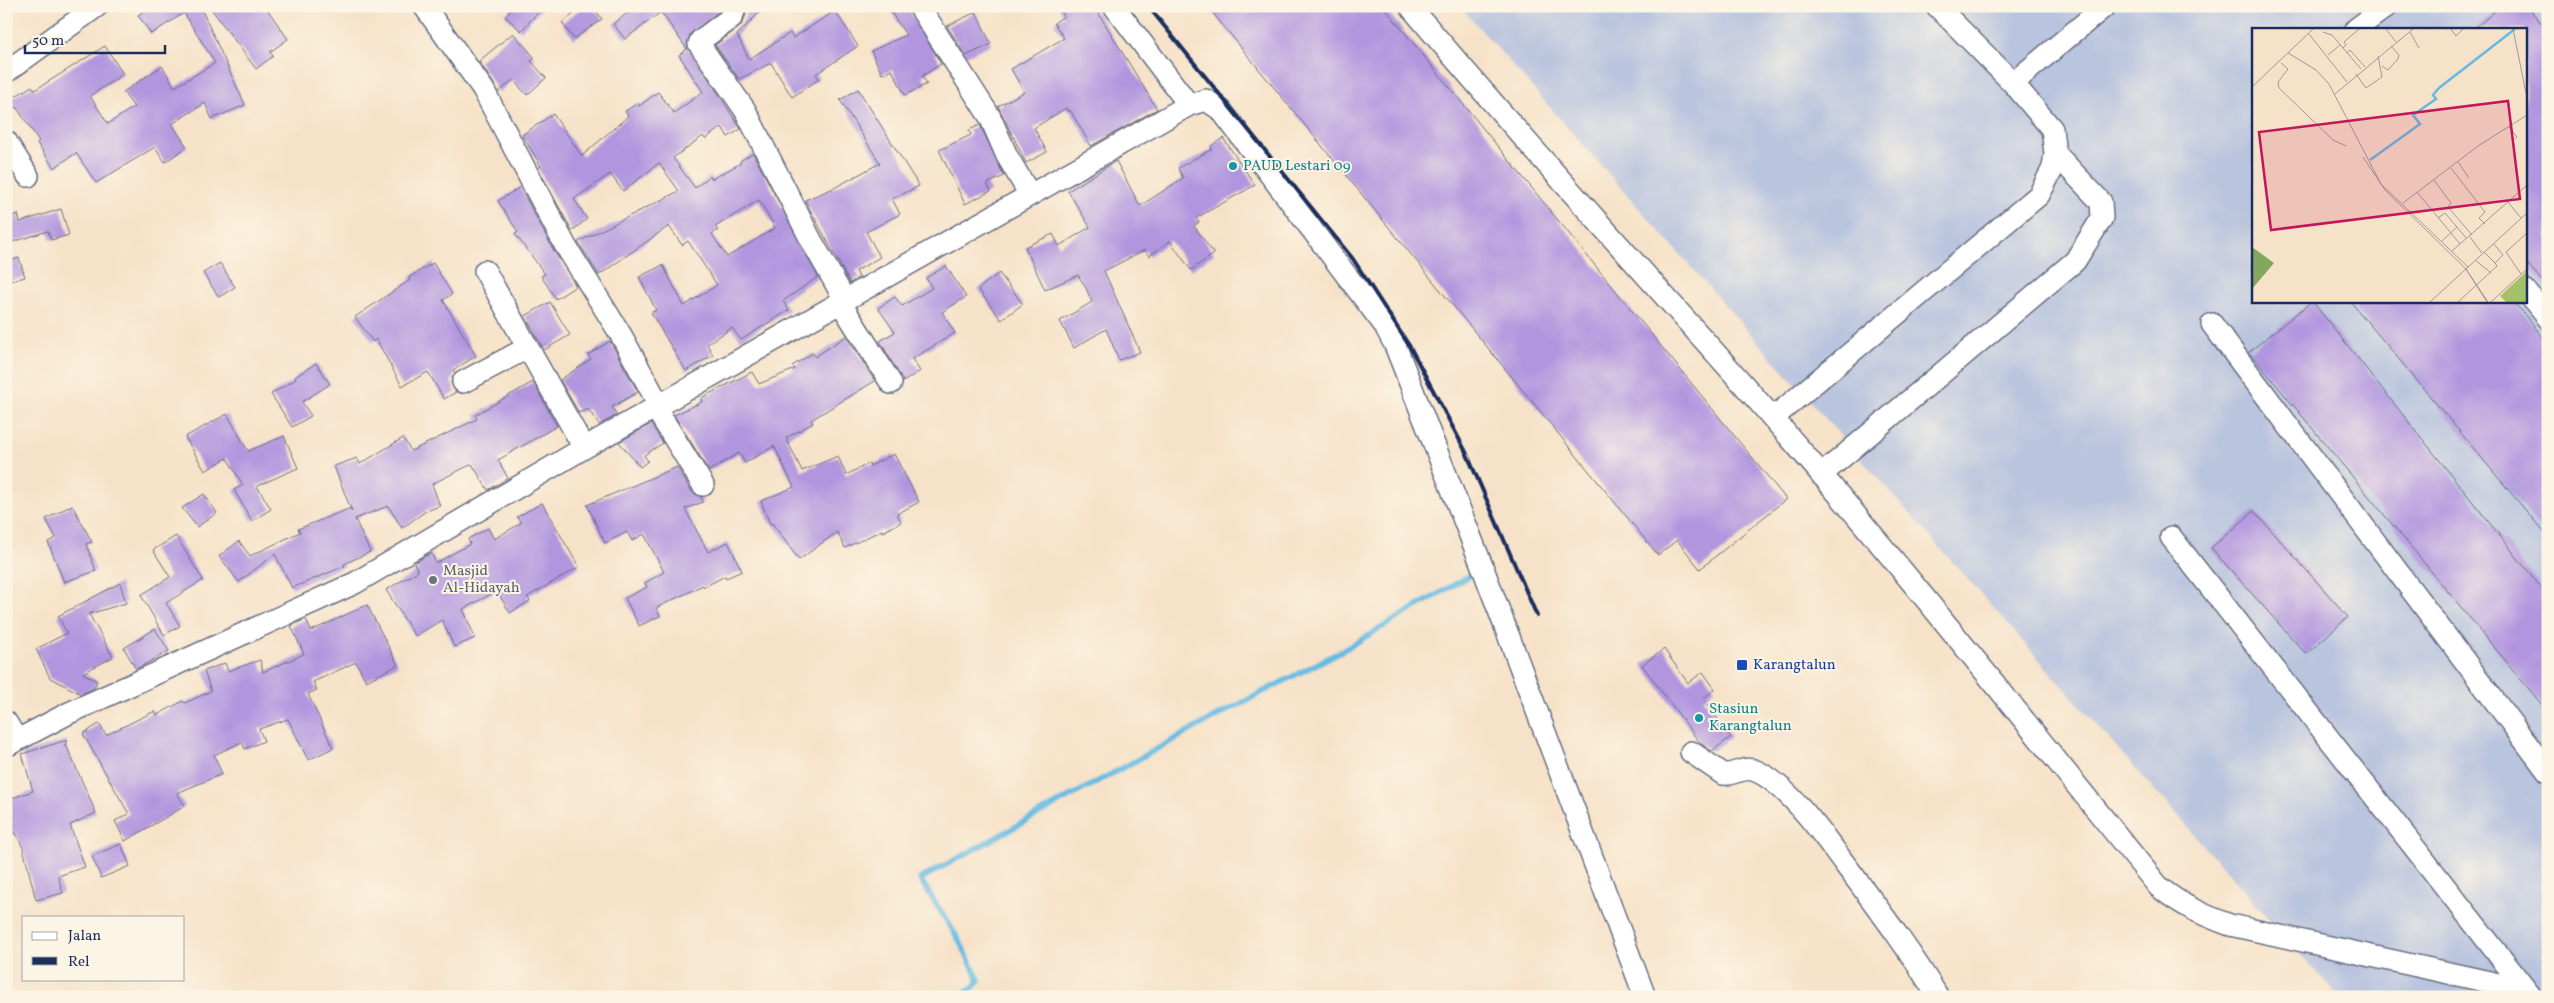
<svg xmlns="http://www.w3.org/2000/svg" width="2554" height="1003" viewBox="0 0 2554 1003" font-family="Vollkorn,serif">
	<rect width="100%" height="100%" fill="#fcf5e5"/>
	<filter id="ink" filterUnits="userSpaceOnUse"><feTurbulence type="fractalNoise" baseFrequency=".02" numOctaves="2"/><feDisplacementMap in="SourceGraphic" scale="10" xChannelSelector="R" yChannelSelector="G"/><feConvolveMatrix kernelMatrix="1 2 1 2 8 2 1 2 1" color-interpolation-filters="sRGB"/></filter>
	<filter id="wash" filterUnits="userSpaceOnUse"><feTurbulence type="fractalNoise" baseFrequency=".0096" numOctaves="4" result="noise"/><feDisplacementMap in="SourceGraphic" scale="20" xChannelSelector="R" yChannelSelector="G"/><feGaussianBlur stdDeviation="1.12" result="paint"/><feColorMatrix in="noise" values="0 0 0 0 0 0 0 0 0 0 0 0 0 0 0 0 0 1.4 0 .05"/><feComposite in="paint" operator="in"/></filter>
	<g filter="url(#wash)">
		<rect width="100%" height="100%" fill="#f6e2c8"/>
		<path fill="#b9c4de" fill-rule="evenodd" d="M1460,6H2548V997H2338ZM2253,29H2525V301H2253Z"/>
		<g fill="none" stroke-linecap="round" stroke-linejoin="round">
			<path stroke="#66bbe3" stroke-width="5.5" d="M956,997L972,989L979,980L959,940L920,879L1217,716L1347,648L1474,573"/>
		</g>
		<g id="blocks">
			<path fill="#b196df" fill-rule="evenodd" d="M152,6H200L245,105L212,119L205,103L172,124L187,147L165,162L155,147L96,183L76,153L54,168L37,143L39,141L11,99L32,86L35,90L105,46L123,74L90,96L108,124L134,107L123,92L162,66L175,87L215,63L184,13L151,34L138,15Z
				M209,6H265L288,39L270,52L273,56L256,69Z
				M514,6H544L521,31L505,16Z
				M584,6H592L602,19L574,39L562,23Z
				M637,6H718L719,11L690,34L687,45L741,129L728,137L722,127L705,139L703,136L673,158L695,188L710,176L712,179L741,163L740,161L753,153L818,277L783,301L789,310L741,340L732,328L707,344L713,355L686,371L651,313L656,310L639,277L663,265L684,306L717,285L688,241L682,245L669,226L599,275L578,242L679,191L659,163L623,191L610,174L574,199L587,219L572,231L538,168L541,166L522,135L553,114L582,156L628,116L625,111L638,103L639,106L658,92L674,113L703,92L679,55L687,49L661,12L625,39L613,24ZM759,200L775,228L727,257L712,234L718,230L715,227Z
				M745,6H766L737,35L749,59L790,33L793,38L835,11L858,46L816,74L819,79L792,97L771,63L739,79L715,45L740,27L746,15Z
				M887,6H907L941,64L922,76L927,84L905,95L892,70L882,74L871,51L906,35Z
				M1058,6H1094L1157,109L1091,146L1070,110L1068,112L1066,108L1034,128L1047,152L1026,163L998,106L1024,92L1011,69L1064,38L1054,23L1064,16Z
				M1207,6H1383L1786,499L1700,569L1677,540L1658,555Z
				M2501,6H2527L2548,31V288L2525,261V29H2474Z
				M976,12L991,44L966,56L947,26Z
				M513,33L535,58L531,61L546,78L527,95L513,80L499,92L479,61Z
				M858,89L919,186L892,199L900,214L866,232L880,257L856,271L859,277L850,283L805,200L834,188L880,163L840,100Z
				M980,125L1004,176L987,184L991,191L965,204L939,150L971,135L969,130Z
				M1223,138L1255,185L1196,218L1199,222L1194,226L1214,254L1191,270L1170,241L1149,256L1145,250L1104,271L1140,352L1119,360L1106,329L1074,348L1060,321L1092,302L1086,288L1078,275L1045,290L1025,247L1053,234L1059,246L1090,227L1068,191L1116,161L1140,206L1183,178L1178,168L1212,149L1211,146Z
				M520,187L554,251L576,286L556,299L541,276L545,274L515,234L518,232L498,201Z
				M61,209L69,235L51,240L48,231L9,243L6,218L18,214L20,222Z
				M19,258L25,277L6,282V262Z
				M220,263L235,287L219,297L203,273Z
				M433,263L452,294L443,300L476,356L453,370L455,373L451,382L456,392L444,399L428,372L402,386L376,339L373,342L355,317L410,280L409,277Z
				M946,266L966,297L942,312L955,333L912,359L920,371L903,382L880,341L895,332L878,308L895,297L902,306L932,288L926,278Z
				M999,273L1023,304L1001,320L978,289Z
				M2312,301L2548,596V712L2249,352Z
				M2350,301H2513L2548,343V537Z
				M550,302L570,335L544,350L525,316Z
				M846,336L875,381L811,420L813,423L786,438L802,471L838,456L846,475L869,463L870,466L894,454L919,502L897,514L901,522L883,532L882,530L845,548L837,532L799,560L772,523L770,524L761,501L794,487L774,446L745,463L739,453L709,471L674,415L702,402L701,398L752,372L759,384L795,369L792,366L813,353L815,357Z
				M610,341L638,392L612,407L617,415L599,425L588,409L579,413L560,380L591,359L588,355Z
				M316,363L330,384L302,402L311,416L292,427L271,394L296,379L295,377Z
				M533,382L557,426L498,460L508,478L488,490L472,464L432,484L440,506L426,511L402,528L388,506L355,519L370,552L344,564L345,566L292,588L275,554L239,582L219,556L239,541L250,556L300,532L298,529L351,508L352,512L334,466L357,458L360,464L403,438L411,451L477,419L475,415Z
				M227,414L248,451L284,436L298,468L257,486L271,509L252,521L234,490L243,485L227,458L205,471L185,437Z
				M651,424L663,443L644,455L648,461L640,467L619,442Z
				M677,467L692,492L701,497L703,502L685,509L708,552L728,542L742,571L726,578L725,576L704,587L703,585L656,608L660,616L639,626L625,598L647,587L645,583L664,572L644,534L632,541L627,532L605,543L587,505Z
				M204,494L217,513L197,527L182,508Z
				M542,503L579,567L527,597L530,601L510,613L497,591L463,609L475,638L454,647L442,620L415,636L386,590L418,571L414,563L431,553L436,563L470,544L468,539L488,528L494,539L521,523L517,517Z
				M72,505L92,542L86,544L96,571L64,582L48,542L56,538L46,519Z
				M2254,511L2348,617L2306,654L2211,548Z
				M176,536L203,580L166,603L180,626L164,635L141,595L170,577L153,550Z
				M120,583L126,603L89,614L113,657L83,673L97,681L94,688L81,694L50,678L36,649L67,633L58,616Z
				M367,605L398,665L366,681L356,662L313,682L317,690L308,694L333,748L308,760L288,719L259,729L264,741L245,749L242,742L214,755L222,774L177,793L185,806L125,841L115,821L129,814L83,734L99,724L106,735L155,711L157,715L183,701L185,703L211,691L204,671L225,663L228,671L260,660L263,672L304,654L291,626L306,619L311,631Z
				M155,629L169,651L136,669L124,648Z
				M1664,649L1688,683L1703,672L1715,689L1703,699L1731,737L1712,751L1700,743L1642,665Z
				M67,740L64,747L66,745L96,813L70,825L85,867L58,876L63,893L36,900L23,848L16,833L6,836V800L33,791L22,754Z
				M121,844L130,866L101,878L92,856Z"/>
		</g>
	</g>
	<g filter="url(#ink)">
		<use href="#blocks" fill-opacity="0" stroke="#686e83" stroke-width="1"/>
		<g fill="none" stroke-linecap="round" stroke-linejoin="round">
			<g stroke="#686e83" stroke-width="24">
				<path id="minor" d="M424,6L483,89L565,245L621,335L659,405
					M730,6L734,11L732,17L701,40L699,44L745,110L811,240L845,300
					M919,6L990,117L1007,156L1030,195
					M1114,6L1189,105
					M1410,6C1527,146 1651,279 1771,416C1905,569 2031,730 2159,887C2182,906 2203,915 2230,925L2526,990
					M2356,29L2387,6
					M6,72L97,6
					M2013,83L2105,6
					M6,141L28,176
					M485,271L584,448
					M2525,290L2548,318
					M840,302L891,383
					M2212,324L2548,772
					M463,382L527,348
					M655,407L703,485
					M1773,418L2039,195L2053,168L2055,153L2052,129L2013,83L1937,6
					M1821,475L2075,261L2102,218L2101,202L2055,153
					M2171,537L2530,995
					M6,722L17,740
					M6,746L69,713L355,583L584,448L1189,105L1206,100L1221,110L1385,326L1395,345L1484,571L1645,997
					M1691,752L1723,774C1734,776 1744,765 1756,771C1787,784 1824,836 1844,863C1877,907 1910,950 1938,997"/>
			</g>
			<use href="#minor" stroke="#fff" stroke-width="21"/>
			<path stroke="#1b2f5e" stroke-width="4" d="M1148,6L1353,259L1410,347L1466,452L1537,616"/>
		</g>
	</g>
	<g fill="#0f9aa8" stroke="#fcf5e5" stroke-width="2">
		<circle cx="1233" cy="166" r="5"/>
		<circle cx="1699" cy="718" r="5"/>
	</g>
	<circle fill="#6b7280" stroke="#fcf5e5" stroke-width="2" cx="433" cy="580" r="5"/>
	<rect fill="#1a4fb4" stroke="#fcf5e5" stroke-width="2" x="1736" y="659" width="12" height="12" rx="2.5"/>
	<g text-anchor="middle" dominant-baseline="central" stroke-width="4" stroke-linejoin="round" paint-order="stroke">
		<g font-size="15" fill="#0d838f" stroke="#fcf5e5" text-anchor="start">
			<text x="1243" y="166">PAUD Lestari 09</text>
			<text x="1709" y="709">Stasiun<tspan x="1709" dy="17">Karangtalun</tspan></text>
		</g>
		<g font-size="15" fill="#5b616d" stroke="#fcf5e5" text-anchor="start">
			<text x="443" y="571">Masjid<tspan x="443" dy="17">Al-Hidayah</tspan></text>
		</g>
		<g font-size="15" fill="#164399" stroke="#fcf5e5" text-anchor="start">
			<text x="1753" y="665">Karangtalun</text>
		</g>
	</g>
	<g transform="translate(2252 28)">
		<rect width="275" height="275" fill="#f6e2c8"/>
		<path d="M275,243V274H254L248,268Z" fill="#a4c169"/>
		<path d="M0,219L22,235L0,261Z" fill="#83a75d"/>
		<path fill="none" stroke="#66bbe3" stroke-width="2.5" d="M118,132L168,96L161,87L184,71L181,67L187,60L263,1"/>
		<path fill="none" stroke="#9e9a9e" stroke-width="1" d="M107,1L92,14L94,17L91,20L109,41M134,1L144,14M199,1L204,8L211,1M261,1L275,70M71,4L80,7L91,20M158,4L167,20M57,6L95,54M36,25L64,42L77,56L129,156L216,239M95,25L98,22L113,39M76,27L88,17M29,35L36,41L26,54L27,60L81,112L94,118M130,38L136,42L146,31L147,27L139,18M104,46L114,60L130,49L126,28M0,59L61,1M83,66L161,1M257,99L265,109L263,111M111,129L133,162L214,241L236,274M206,134L217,150M199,140L233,184L227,190L233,196M182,152L199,175L196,179L220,207M165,164L208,216M256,174L269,190M151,175L226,118L275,87M186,190L193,185L215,211M218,209L230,225M190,213L205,199M200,223L275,157M232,224L243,235M223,232L239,245M214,241L235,274M269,246L254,224L275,205M178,274L275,185M206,274L245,238L243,235L251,227L241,215M239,274L275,241"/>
		<path fill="#c2185b" fill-opacity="0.15" stroke="#c2185b" stroke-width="2.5" d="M256,73L268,171L19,202L7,104Z"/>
		<rect width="275" height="275" fill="none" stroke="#1b2f5e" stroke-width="2.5"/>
	</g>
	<rect width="2554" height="1003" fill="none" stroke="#fcf5e5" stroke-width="25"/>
	<rect x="22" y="916" width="162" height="65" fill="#fcf5e5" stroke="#a2a6af"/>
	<rect x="32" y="932" width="25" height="8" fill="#ffffff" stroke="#a2a6af"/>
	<text x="68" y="940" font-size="15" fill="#1b2f5e">Jalan</text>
	<rect x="32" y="957" width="25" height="8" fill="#1b2f5e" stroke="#a2a6af"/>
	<text x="68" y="966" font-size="15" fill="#1b2f5e">Rel</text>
	<path d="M25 45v8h140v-8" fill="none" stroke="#1b2f5e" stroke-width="2.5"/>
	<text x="32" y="45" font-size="15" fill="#1b2f5e" stroke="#fcf5e5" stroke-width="4" paint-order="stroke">50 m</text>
</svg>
